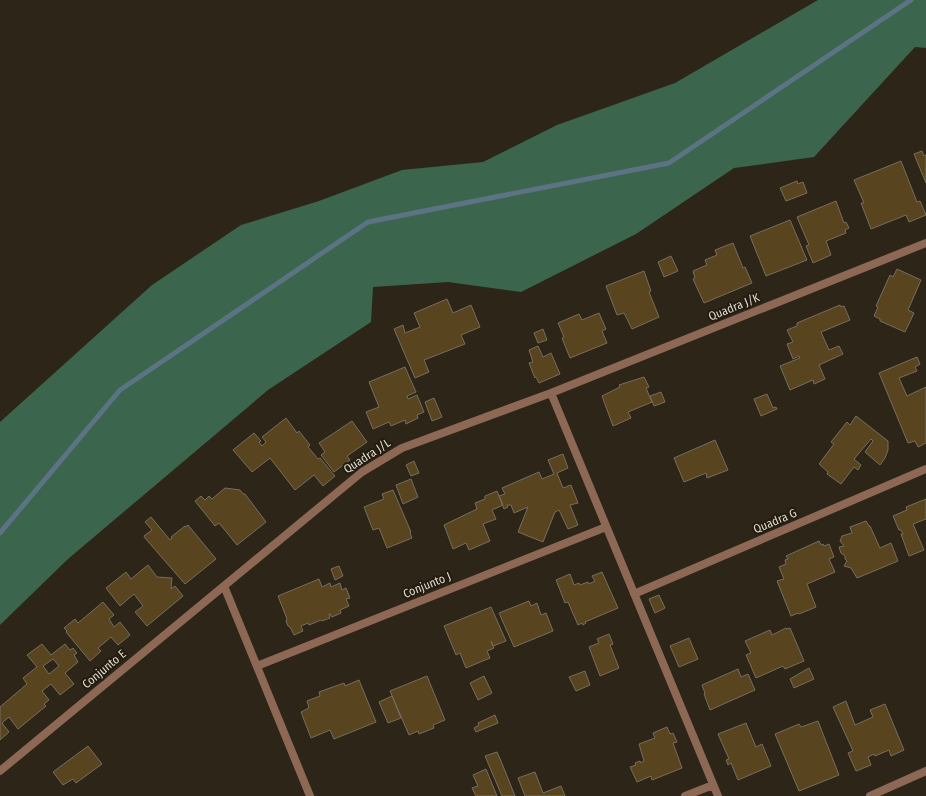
<svg xmlns="http://www.w3.org/2000/svg" width="926" height="796" viewBox="0 0 926 796" font-family="'Fira Sans Condensed',sans-serif">
	<rect width="100%" height="100%" fill="#2d2518"/>
	<path fill="#3b654d" d="M818,0H926V48L915,47L814,157L734,168L636,234L521,292L448,282L373,287L371,322L268,390L68,559L0,625V422L152,285L241,225L319,201L402,170L483,162L557,125L675,83Z"/>
	<g fill="none" stroke-linecap="round" stroke-linejoin="round">
		<path stroke="#5c7383" stroke-width="5" d="M0,533L120,390L368,222L669,163L911,0"/>
	</g>
	<path fill="#58441e" stroke="#776e5f" fill-rule="evenodd" d="M922,151L924,156L926,155V183L914,154Z
		M901,161L917,202L920,201L926,215L909,222L906,215L871,229L861,203H864L854,180Z
		M797,181L798,184L803,182L807,193L786,201L780,188Z
		M836,201L844,223L846,222L849,228L845,230L846,233L826,241L831,255L813,263L806,246L809,245L797,217Z
		M790,220L807,260L766,276L750,236Z
		M733,243L743,268L745,267L752,283L704,303L693,279L695,278L693,271L707,265L705,260L717,255L715,250Z
		M671,256L678,271L664,277L658,262Z
		M897,269L921,280L908,310L914,313L905,332L880,321V319L874,316L878,307L876,306L890,275L893,277Z
		M644,271L651,291L649,292L659,317L632,329L624,313L617,315L606,286Z
		M447,299L453,313L471,305L480,327L461,335L465,344L424,360L429,372L415,378L394,329L403,325L405,333L420,327L414,313Z
		M840,305L841,307L844,306L850,320L821,332L829,350L839,346L843,354L819,365L825,379L814,384L813,380L790,390L780,366L800,358L799,356L793,359L787,344L793,342L787,330L797,326V323Z
		M599,313L606,329L602,331L607,343L570,358L562,338L564,337L558,323L579,314L582,320Z
		M543,329L547,340L538,343L534,333Z
		M538,346L543,357L551,353L560,374L539,383L536,377L535,378L529,363L533,362L529,350Z
		M917,357L920,364L915,367L917,371L899,378L907,396L926,387V443L918,447L915,441L908,443L879,373Z
		M405,367L416,392L407,396L408,399L417,395L424,412L417,415L418,418L406,424L405,420L391,426L389,422L373,429L366,412L379,407L369,382Z
		M644,377L649,387L646,388L652,402L628,412L631,418L613,426L602,396L620,387L619,385Z
		M661,392L665,402L654,406L650,396Z
		M767,394L773,408L776,407L777,409L761,416L754,399Z
		M434,398L442,417L432,421L425,402Z
		M856,416L888,441V450L885,458L880,465L865,452L873,441L871,439L854,459L861,465L858,470L854,467L841,484L827,474L828,472L819,464L834,444L831,442L847,422L850,425Z
		M286,418L297,433L299,431L310,445L308,447L318,459L320,458L335,476L323,486L314,475L295,490L270,458L252,472L233,450L254,433L261,441L259,442L262,446L266,442L262,437Z
		M352,421L367,442L347,456L350,460L334,472L321,455L325,452L319,443Z
		M715,440L728,470L707,478L706,473L684,482L674,458Z
		M563,454L568,468L557,473L563,488L571,485L578,503L570,505L578,525L568,529L559,510L555,512L543,542L518,532L528,507L514,513L511,505H507L508,507L504,509L499,496L505,494L502,488L539,472L542,479L554,474L548,460Z
		M414,461L419,473L411,476L406,465Z
		M411,479L418,497L403,504L396,485Z
		M225,488L240,490L243,494H245L266,522L237,545L219,523L215,526L195,501L201,496L205,500L209,496L212,499Z
		M393,490L411,532L410,533L412,538L387,548L379,528L373,530L364,507L384,499L382,494Z
		M497,491L503,505L492,510L496,519L483,524L490,541L469,550L466,543L453,549L444,525L477,509L475,503L485,499V496Z
		M926,499V519L913,524L924,550L909,556L901,534H903L901,530H899L893,516L907,510L906,507Z
		M151,517L170,540L172,538L171,537L185,526V527L188,525L216,559L185,584L145,538L144,536L152,530L145,522Z
		M866,521L869,526H870L880,548L891,543L898,561L857,578L851,568L844,566L847,561L845,559V556L841,553L839,547L844,546L840,541L842,536L852,533L850,527Z
		M819,541L821,545L823,544L824,546L829,544L834,557L829,559L835,572L807,584L816,607L799,614L798,613L791,616L777,581L784,579L779,567L786,564L785,560L788,559L786,556Z
		M148,565L157,577L172,578L171,589L175,586L183,596L147,626L135,612L143,606L134,594L120,606L106,588L126,572L131,579Z
		M339,566L343,576L335,580L331,569Z
		M602,572L618,608L585,622L586,623L583,625L582,623L578,625L568,602L565,603L556,580L570,574L574,585L579,583L580,585L588,582L589,584L595,581L592,576Z
		M319,579L322,587L330,583L331,587L340,583L342,590L346,588L350,598L346,599L349,606L340,610L341,613L332,617L330,614H329L330,618L322,621L321,620L309,625L308,623L301,626L303,631L294,635L290,627L288,626L286,621L287,619L278,596Z
		M659,595L665,608L655,613L649,599Z
		M529,601L531,606L537,603L541,615L546,613L553,631L514,647L499,613Z
		M103,602L114,615L109,619L114,627L120,622L130,635L118,645L111,637L98,648L101,651L90,661L66,632L67,631L64,628L75,619L78,623Z
		M491,607L506,641L493,646L491,641L494,648L487,651L490,658L466,668L460,653L456,655L444,626Z
		M786,628L787,629L790,628L804,661L785,669L783,666L756,678L746,655L751,653L745,641L770,630L772,635Z
		M609,634L613,644L610,645L619,668L600,676L589,647L599,643L597,639Z
		M689,638L698,659L679,667L670,646Z
		M42,644L51,655L65,644L70,650L73,648L77,653L74,655L78,662L65,673L74,684L60,695L51,684L42,691L49,700L44,704L46,706L18,729L9,717L2,723L9,732L0,740V707L27,684L23,678L37,667L27,655ZM53,659L59,666L49,674L43,666Z
		M809,668L814,679L794,688L790,679Z
		M738,669L741,677L748,674L755,690L710,710L704,694L705,693L702,685Z
		M585,671L590,685L576,691L569,677Z
		M427,676L445,720L433,725L434,728L419,734L418,731L409,735L390,691Z
		M484,676L492,693L478,700L470,683Z
		M359,680L376,722L334,739L330,730L311,738L301,712L309,708L307,701L320,696L319,692L344,683L345,686Z
		M392,696L401,718L388,723L379,702Z
		M846,701L855,725L873,717L870,710L885,704L904,750L891,756L889,750L875,756L874,754L868,757L871,765L856,771L848,753L853,751L833,707Z
		M495,715L498,723L476,732L474,728L479,725L478,723Z
		M818,721L839,775L799,791L775,734L799,724L801,727Z
		M746,723L756,747L762,744L771,766L738,780L731,763L728,765L726,760L729,759L718,734Z
		M667,727L670,734L673,733L677,742L673,743L682,768L652,780L651,776L637,782L630,767L636,765L635,763L640,761L641,763L644,761L639,744L655,738L653,733Z
		M88,746L102,764L76,783L73,779L63,785L53,772Z
		M497,752L501,761L515,796H502L485,756Z
		M486,769L497,796H476L472,788L478,786L473,775Z
		M535,772L543,793L561,786L565,796H525L518,778Z"/>
	<g fill="none" stroke-linecap="round" stroke-linejoin="round">
		<path stroke="#8c6855" stroke-width="8" d="M551,393L718,796
			M224,586L310,796
			M634,594L926,469
			M257,666L606,527
			M0,771L362,472L402,448L551,393L926,243
			M685,796L713,785
			M870,796L926,771"/>
	</g>
	<g text-anchor="middle" dominant-baseline="central" stroke-width="4" stroke-linejoin="round" paint-order="stroke">
		<g font-size="12" fill="#ddd9d0" stroke="#231c0f">
			<text transform="translate(734 307) rotate(-22)">Quadra J/K</text>
			<text transform="translate(367 456) rotate(-33)">Quadra J/L</text>
			<text transform="translate(775 521) rotate(-23)">Quadra G</text>
			<text transform="translate(427 585) rotate(-22)">Conjunto J</text>
			<text transform="translate(104 669) rotate(-40)">Conjunto E</text>
		</g>
	</g>
</svg>
